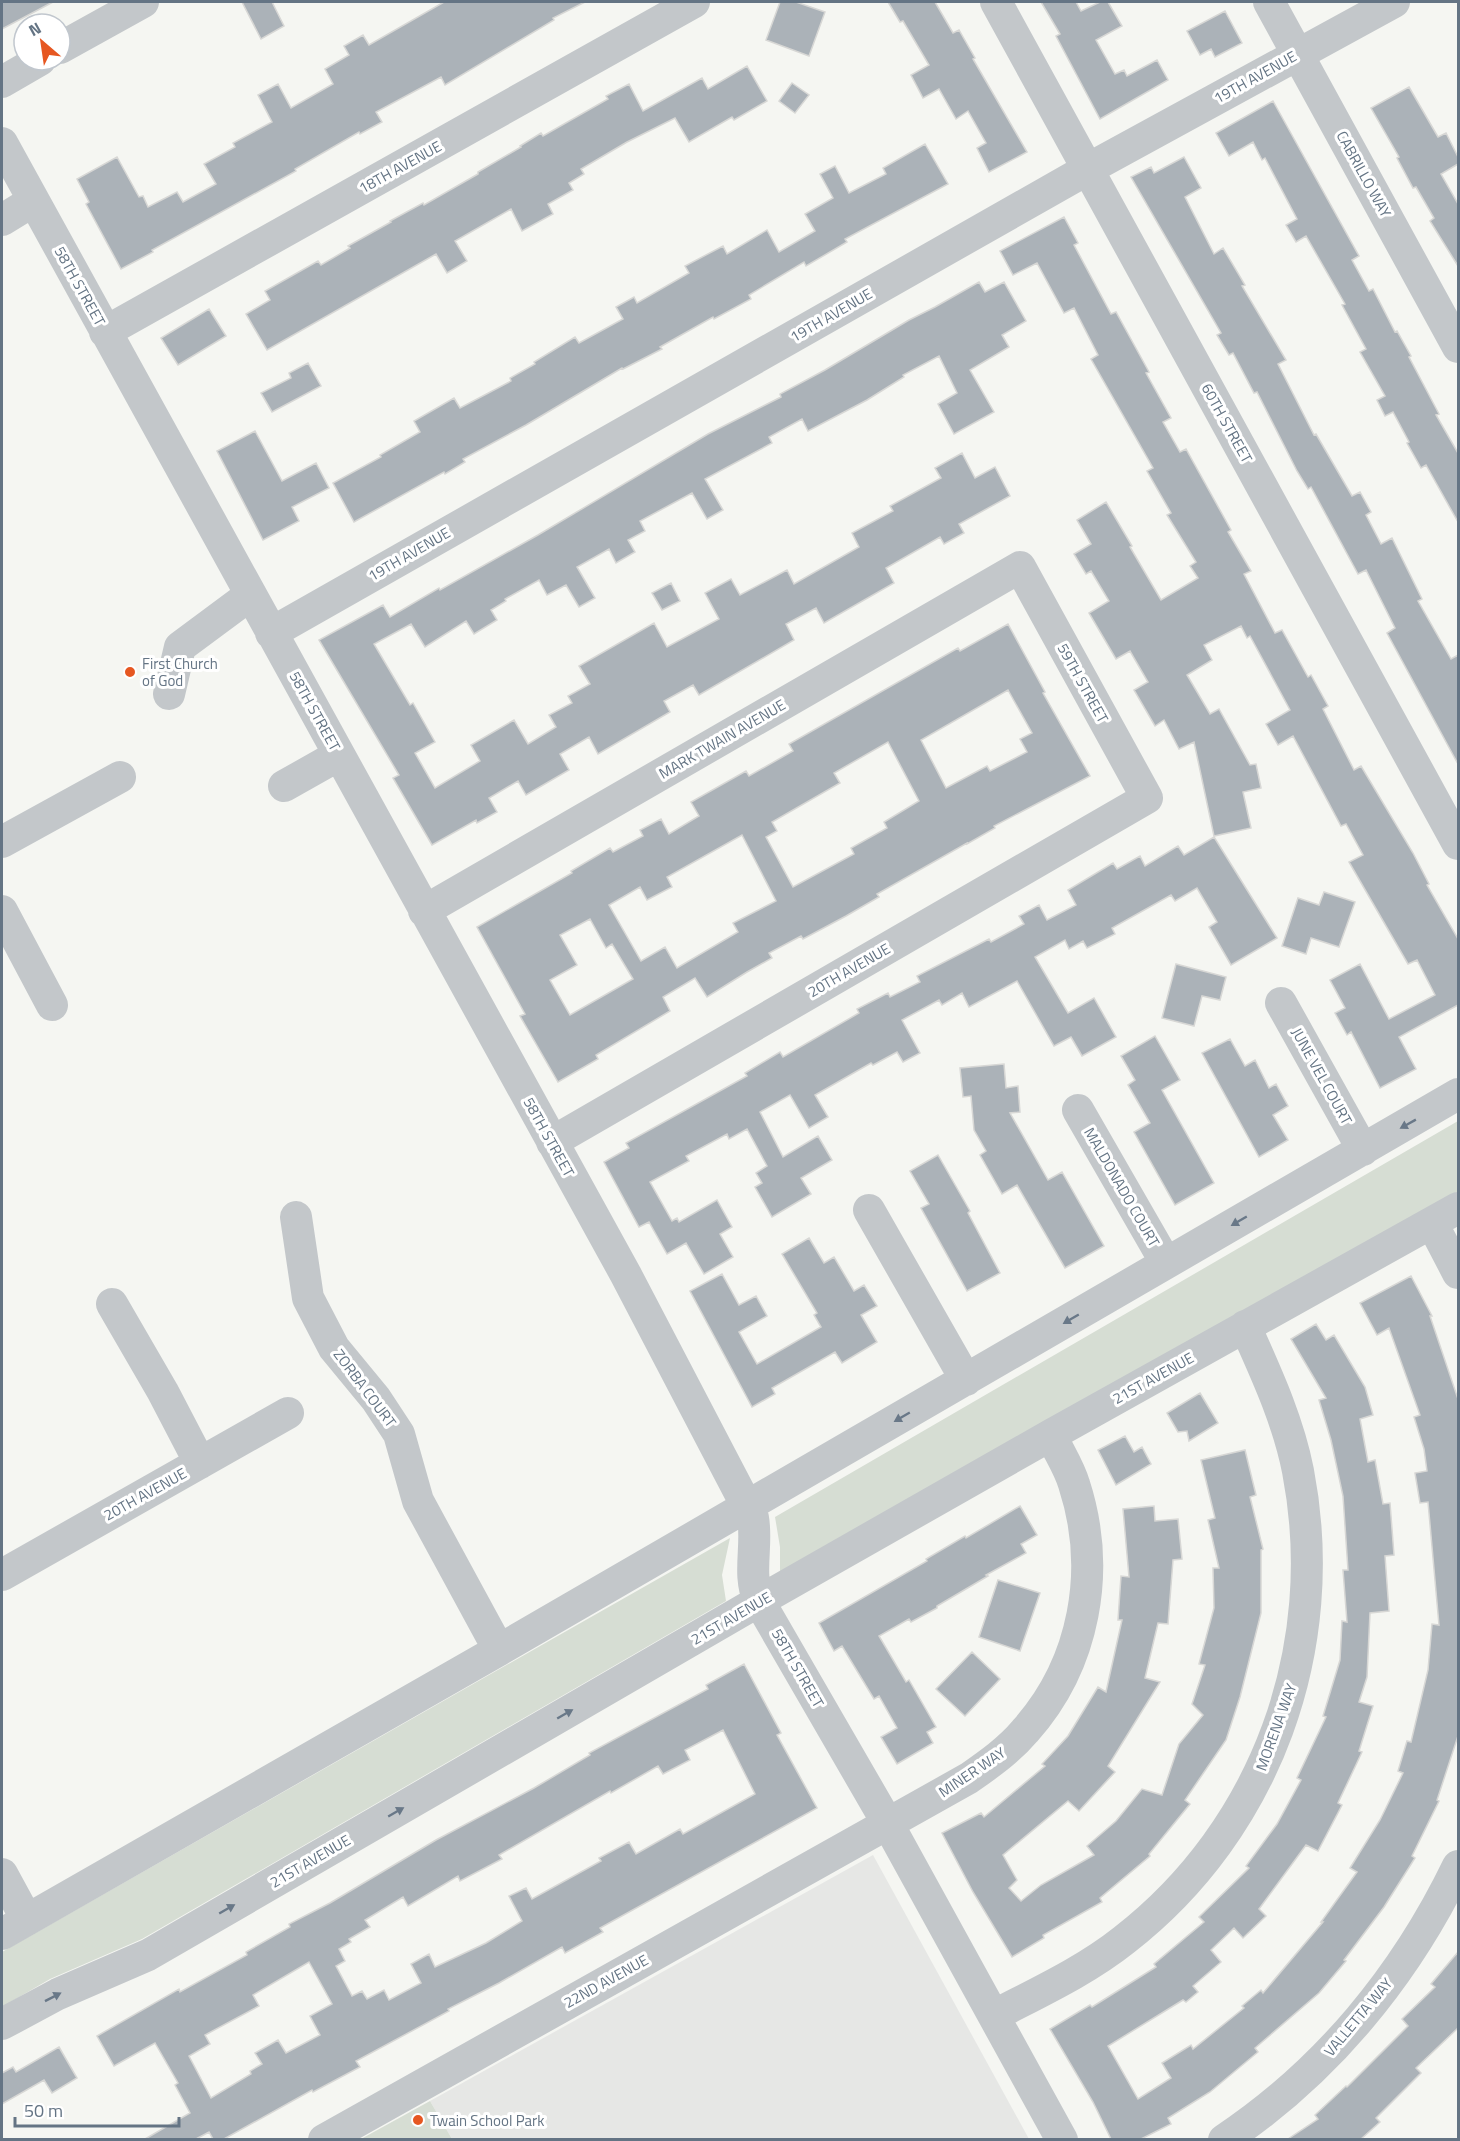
<svg xmlns="http://www.w3.org/2000/svg" width="1460" height="2141" viewBox="0 0 1460 2141" font-family="'Titillium Web',sans-serif">
	<rect width="100%" height="100%" fill="#f5f6f2"/>
	<path fill="#e6e7e5" d="M873,1855L1029,2139H452L430,2101Z"/>
	<path fill="#d6ddd3" d="M1458,1121V1194L780,1577V1547L775,1517Z
		M730,1538L722,1575L726,1601L142,1939L50,1979L2,2007V1952Z
		M430,2101L452,2139H361Z"/>
	<path fill="#abb2b8" stroke="#d7d7d5" stroke-width="1.5" fill-rule="evenodd" d="M2,2H53L2,29Z
		M242,2H272L284,26L261,39Z
		M444,2H585L553,18L554,20L445,85L441,77L376,112L382,122L360,134L359,132L295,169L296,171L152,250L153,252L121,269L86,204L89,202L77,179L117,157L139,197L143,196L148,207L177,192L183,202L216,184L204,164L235,147L233,143L272,122L258,95L278,84L291,108L333,84L325,69L349,55L344,46L363,35L369,45Z
		M780,2H796L825,12L809,56L766,40Z
		M888,2H935L953,33L959,30L975,58L973,59L1027,152L989,172L977,148L986,143L968,111L956,119L939,89L923,98L911,75L929,65L903,21L900,22Z
		M1041,2H1076L1081,11L1100,2H1108L1122,26L1096,40L1115,74L1124,70L1127,76L1157,60L1168,80L1100,119L1056,36L1060,34Z
		M1225,11L1242,43L1215,57L1211,49L1200,55L1187,31Z
		M747,66L767,101L734,120L732,117L689,142L675,118L627,142L581,169L584,174L569,183L573,190L548,204L553,214L522,231L511,209L455,241L467,261L447,273L436,254L267,350L246,314L270,300L265,291L318,261L321,265L350,248L348,246L391,222L390,221L423,203L424,205L478,174V172L521,147L520,146L541,133L543,136L608,99L606,96L629,84L643,111L702,78L708,89Z
		M792,83L809,95L795,113L779,101Z
		M1409,87L1438,137L1446,133L1458,157V164L1441,174L1458,204V266L1430,221L1434,218L1416,187L1413,188L1397,158L1399,157L1371,108Z
		M1273,101L1359,256L1352,260L1369,291L1373,289L1395,332L1397,331L1411,356L1409,357L1439,414L1436,415L1458,453V522L1426,465L1421,468L1407,443L1409,442L1393,412L1385,416L1377,400L1385,396L1360,352L1366,349L1342,305L1345,304L1306,236L1296,242L1286,225L1297,219L1265,158L1262,160L1253,142L1229,156L1216,133Z
		M925,144L948,184L845,239L847,242L806,266L804,262L749,295L751,299L714,319L713,317L660,347L662,349L623,369L622,368L526,425L463,459L465,462L445,474L444,472L354,522L333,483L381,457L380,455L420,432L414,421L454,398L460,408L511,381L510,378L535,364L534,362L575,337L579,343L623,319L616,307L634,297L637,303L689,273L685,266L723,246L727,254L767,230L779,252L815,231L805,214L833,198L820,174L835,166L849,193L886,174L883,168Z
		M1184,157L1201,188L1185,197L1214,254L1223,248L1245,285L1242,286L1286,360L1278,364L1314,435L1316,434L1352,496L1360,492L1371,512L1366,515L1381,544L1392,538L1422,599L1418,601L1451,659L1458,655V764L1387,633L1395,628L1366,570L1358,574L1311,487L1308,489L1297,471L1257,392L1254,393L1233,353L1229,355L1217,335L1221,333L1131,177L1151,167L1154,173Z
		M1064,217L1078,243L1074,245L1111,314L1116,312L1149,372L1146,373L1171,418L1163,422L1180,452L1186,449L1231,530L1228,532L1251,571L1244,574L1275,633L1282,630L1308,677L1311,675L1328,706L1323,709L1354,770L1361,766L1413,853L1429,884L1427,885L1458,939V1005L1399,1037L1416,1069L1380,1088L1351,1032L1347,1035L1335,1013L1345,1008L1330,980L1360,964L1389,1019L1435,995L1417,960L1408,964L1349,862L1363,855L1346,824L1341,826L1293,736L1278,745L1266,724L1290,710L1250,636L1247,638L1241,626L1204,645L1212,660L1187,675L1210,714L1219,709L1250,765L1256,764L1261,788L1243,792L1251,828L1214,836L1194,742L1179,749L1164,720L1155,726L1134,690L1148,682L1130,651L1116,659L1089,613L1109,601L1091,571L1086,574L1074,554L1091,544L1077,520L1106,502L1132,546L1130,547L1161,600L1198,578L1190,566L1196,562L1167,515L1171,513L1147,471L1153,468L1091,359L1098,355L1074,308L1064,313L1037,263L1013,275L1000,251Z
		M979,282L985,292L1004,282L1026,321L1002,335L1009,347L970,370L994,412L954,434L938,404L957,393L939,356L903,375L904,377L867,400L808,431L802,419L769,437L772,443L705,479L723,510L707,519L692,493L640,521L645,531L628,540L635,552L616,563L609,549L577,567L595,598L579,607L566,585L547,595L539,580L505,599L506,601L491,610L497,620L474,634L466,621L425,647L411,624L374,644L410,705L413,703L435,742L415,753L435,788L480,761L471,745L514,720L528,744L556,727L549,715L572,703L568,696L590,684L579,666L654,623L667,647L719,619L705,593L731,579L740,595L787,570L794,584L859,547L852,533L893,511L890,506L941,478L935,468L962,453L975,478L995,467L1010,496L959,524L964,533L944,544L940,537L886,568L894,583L824,623L816,608L786,624L794,640L699,695L693,685L664,701L670,712L598,754L589,737L560,754L569,770L526,795L518,781L489,798L497,812L477,823L476,820L432,845L393,778L399,775L319,640L383,605L390,617L439,588L440,590L538,535L708,434L781,397L780,394L825,370L909,320L935,307Z
		M209,309L226,336L178,365L161,338Z
		M308,363L321,386L272,412L261,393L291,378L289,373Z
		M255,431L282,481L316,463L329,488L292,507L299,521L263,540L217,451Z
		M671,583L680,601L662,610L652,593Z
		M1008,624L1045,692L1043,693L1090,776L994,826L995,828L967,844V843L877,894L879,897L846,916L803,939L801,936L769,953L772,958L747,972L707,997L695,978L663,997L670,1011L596,1055L598,1059L558,1082L520,1016L525,1014L477,927L572,873L571,871L610,848L613,852L643,836L640,830L661,819L669,834L699,816L691,802L746,771L749,776L793,751L789,744L958,648L960,651ZM1008,690L1032,733L1020,739L1027,752L990,771L987,766L946,788L921,740ZM888,742L919,801L884,822L887,828L851,848L854,854L793,887L766,837L777,831L772,822L840,783L834,773ZM742,835L776,901L733,923L738,932L677,968L665,947L641,961L609,905L640,887L647,900L672,887L667,877ZM590,919L606,948L612,944L633,979L570,1015L550,980L577,965L560,935Z
		M1214,837L1277,938L1231,965L1209,927L1217,922L1197,888L1175,901L1171,895L1112,928L1115,934L1087,948L1083,941L1069,949L1065,940L1035,957L1068,1013L1094,998L1116,1037L1082,1056L1071,1037L1054,1046L1017,981L969,1007L962,993L942,1005L939,1000L902,1020L920,1053L903,1062L897,1052L873,1065L871,1063L815,1095L828,1117L809,1128L790,1095L760,1112L783,1157L818,1136L832,1160L801,1178L811,1194L772,1217L755,1187L762,1183L756,1173L767,1166L747,1129L729,1139L727,1134L686,1156L689,1161L650,1182L672,1221L677,1218L679,1222L717,1200L732,1227L720,1234L733,1257L704,1274L686,1243L667,1254L649,1222L639,1227L604,1162L629,1148L626,1143L747,1076L745,1073L780,1052L783,1057L859,1013L857,1009L888,993L890,997L920,982L917,976L989,939L991,942L1024,924L1019,916L1039,905L1047,920L1076,905L1068,890L1113,863L1117,869L1140,856L1145,866L1178,846L1184,855Z
		M1324,892L1355,902L1339,947L1311,938L1306,954L1282,946L1298,898L1319,905Z
		M1176,964L1226,977L1220,1000L1202,996L1194,1026L1162,1018Z
		M1155,1036L1180,1080L1162,1090L1214,1183L1175,1205L1134,1132L1150,1123L1128,1085L1135,1080L1121,1056Z
		M1230,1039L1245,1066L1255,1060L1269,1088L1276,1084L1288,1106L1273,1115L1288,1140L1259,1157L1202,1053Z
		M1004,1064L1006,1088L1018,1086L1020,1112L1010,1113L1048,1180L1062,1172L1104,1246L1065,1268L1017,1185L1002,1194L980,1155L986,1151L974,1130L971,1096L963,1097L960,1068Z
		M938,1155L970,1211L968,1213L1000,1273L967,1291L921,1208L929,1204L910,1171Z
		M809,1238L824,1263L834,1257L854,1291L864,1285L877,1306L861,1315L877,1342L842,1363L835,1352L772,1388L775,1394L752,1407L690,1291L722,1274L739,1305L756,1296L767,1316L739,1332L757,1364L821,1327L814,1315L817,1313L782,1254Z
		M1411,1276L1432,1316H1430L1458,1399V1736L1437,1800L1439,1801L1412,1856L1415,1858L1384,1907L1344,1960L1346,1961L1319,1993L1255,2048L1258,2052L1210,2092L1168,2118L1171,2124L1141,2139H1111L1093,2102L1050,2029L1090,2005L1092,2007L1156,1967L1154,1964L1204,1922L1199,1917L1249,1868L1246,1866L1277,1824L1301,1780L1297,1778L1326,1717L1323,1716L1340,1660L1342,1621L1347,1622L1343,1570H1348L1343,1496L1331,1440L1319,1400L1326,1398L1291,1339L1316,1324L1326,1340L1334,1335L1365,1387L1373,1415L1360,1419L1368,1462L1375,1460L1383,1504L1390,1503L1394,1555L1385,1556L1389,1611L1370,1613L1367,1677L1359,1702L1373,1706L1359,1751L1362,1752L1338,1803L1342,1805L1318,1851L1306,1845L1259,1909L1266,1916L1243,1938L1234,1928L1211,1950L1221,1962L1193,1986L1198,1992L1186,2002L1183,2000L1108,2046L1138,2099L1171,2078L1162,2063L1191,2045L1193,2049L1244,2008L1242,2006L1261,1990L1263,1993L1323,1922H1321L1357,1872L1350,1868L1380,1820L1403,1773L1398,1771L1407,1741L1411,1742L1428,1670L1432,1624L1439,1625L1428,1502L1420,1503L1415,1473L1427,1471L1424,1449L1414,1417L1420,1415L1389,1328L1377,1335L1360,1303Z
		M1200,1393L1218,1423L1189,1441L1187,1431L1178,1432L1167,1413Z
		M1125,1436L1134,1452L1142,1447L1151,1464L1116,1485L1098,1450Z
		M1245,1450L1256,1495L1250,1497L1263,1549L1261,1550V1613L1240,1697L1226,1740L1185,1800L1190,1804L1149,1854L1150,1856L1100,1898L1102,1902L1043,1935L1044,1938L1012,1957L973,1892L942,1833L981,1813L984,1817L1045,1766L1042,1764L1068,1736L1098,1687L1106,1692L1122,1620H1118L1121,1576L1129,1577L1123,1509L1154,1506L1155,1521L1178,1519L1182,1559L1173,1560L1168,1624L1158,1623L1145,1678L1160,1682L1108,1766L1115,1772L1079,1811L1068,1801L1003,1855L1017,1880L1009,1888L1021,1901L1041,1885L1094,1855L1087,1846L1116,1821L1142,1789L1162,1795L1179,1744L1203,1715L1192,1704L1205,1665L1199,1664L1214,1608L1213,1568H1219L1208,1520L1215,1518L1201,1460Z
		M1020,1506L1037,1535L1021,1544L1026,1553L986,1575L988,1576L937,1606V1608L911,1622L909,1619L879,1636L906,1682L909,1680L936,1727L927,1732L933,1743L897,1764L881,1737L897,1728L879,1696L874,1699L842,1646L834,1651L819,1623L927,1561L926,1559L965,1536L966,1538Z
		M998,1580L1040,1593L1020,1651L979,1637Z
		M972,1652L1000,1679L965,1716L936,1689Z
		M744,1664L781,1733L777,1735L817,1808L600,1928L603,1932L565,1953L562,1947L499,1983L448,2009L449,2011L356,2061L360,2067L313,2092L312,2090L224,2139H213L209,2132L196,2139H145L190,2113L175,2085L178,2083L155,2043L114,2066L97,2036L179,1989L180,1992L247,1955L246,1952L290,1927L289,1924L330,1903L436,1840L534,1788L590,1755L589,1753L708,1689L706,1685ZM723,1730L755,1794L683,1834L680,1829L636,1854L629,1842L599,1858L601,1861L532,1899L526,1888L509,1896L522,1921L486,1943L435,1967L429,1954L411,1964L421,1983L389,2000L384,1990L367,1999L362,1991L352,1996L336,1966L345,1961L339,1949L351,1942L349,1939L370,1927L365,1920L403,1897L408,1906L458,1876L460,1881L502,1859L499,1855L610,1791L611,1793L658,1766L663,1774L690,1760L685,1750ZM309,1962L332,2004L310,2016L320,2035L286,2053L278,2040L255,2053L262,2064L250,2071L251,2074L211,2098L189,2056L210,2044L205,2035L259,2006L253,1995Z
		M1458,1952V2028L1416,2068L1421,2073L1376,2118L1380,2122L1361,2139H1288L1318,2119L1315,2115L1346,2086L1347,2087L1408,2026L1402,2019L1435,1987L1431,1984Z
		M59,2047L77,2078L52,2093L44,2080L2,2104V2073L13,2067L16,2072Z"/>
	<g fill="none" stroke-linecap="round" stroke-linejoin="round">
		<path stroke="#c3c7ca" stroke-width="32" d="M996,2L1458,844
			M1269,2L1458,347
			M60,48L143,2
			M2,82L40,60
			M2,143L626,1275L753,1518C758,1546 747,1574 759,1601L888,1824L1062,2140
			M2,220L33,201
			M105,332L694,2
			M271,633L1088,169L1394,2
			M169,694L180,647L250,595
			M284,786L339,755
			M2,842L120,777
			M2,911L52,1005
			M424,911L1020,567L1147,798L552,1142
			M1281,1003L1363,1150
			M1078,1110L1166,1263
			M869,1210L966,1380
			M296,1217L308,1298L334,1348L376,1399L399,1434L418,1501L499,1650
			M1432,1223L1458,1273
			M112,1304L163,1392L200,1463
			M2,1575L288,1413
			M2,1874L27,1920
			M2,1934L499,1650L1458,1094
			M995,2015C1039,1992 1085,1971 1124,1940C1267,1829 1332,1647 1298,1471C1288,1420 1266,1373 1245,1326
			M2,2024L58,1994L148,1955L759,1601L1051,1435L1458,1208
			M324,2140L969,1778C989,1764 1009,1750 1025,1731C1085,1664 1102,1570 1074,1484C1069,1467 1058,1451 1051,1435
			M1224,2140C1326,2072 1405,1976 1458,1866"/>
	</g>
	<defs><path id="oneway-solid" d="M-6-.8H1V-3.2L6.5 0L1 3.2V.8H-6Z" transform="scale(1.5)"/></defs>
	<g fill="#697888">
		<use href="#oneway-solid" transform="translate(1408 1124) rotate(151)"/>
		<use href="#oneway-solid" transform="translate(1239 1221) rotate(150)"/>
		<use href="#oneway-solid" transform="translate(1071 1319) rotate(150)"/>
		<use href="#oneway-solid" transform="translate(902 1417) rotate(150)"/>
		<use href="#oneway-solid" transform="translate(565 1714) rotate(-30)"/>
		<use href="#oneway-solid" transform="translate(396 1812) rotate(-30)"/>
		<use href="#oneway-solid" transform="translate(227 1909) rotate(-30)"/>
		<use href="#oneway-solid" transform="translate(53 1997) rotate(-27)"/>
	</g>
	<g fill="#e65721" stroke="#fff" stroke-width="2">
		<circle cx="130" cy="672" r="6"/>
		<circle cx="418" cy="2120" r="6"/>
	</g>
	<g text-anchor="middle" dominant-baseline="central" stroke-width="6" stroke-linejoin="round" paint-order="stroke">
		<g font-size="15" fill="#647484" stroke="#fff">
			<text transform="translate(1255 77) rotate(-29)">19TH AVENUE</text>
			<text transform="translate(400 167) rotate(-29)">18TH AVENUE</text>
			<text transform="translate(1364 174) rotate(61)">CABRILLO WAY</text>
			<text transform="translate(80 286) rotate(61)">58TH STREET</text>
			<text transform="translate(831 315) rotate(-30)">19TH AVENUE</text>
			<text transform="translate(1227 423) rotate(61)">60TH STREET</text>
			<text transform="translate(409 554) rotate(-30)">19TH AVENUE</text>
			<text transform="translate(1083 683) rotate(61)">59TH STREET</text>
			<text transform="translate(315 711) rotate(61)">58TH STREET</text>
			<text transform="translate(722 739) rotate(-30)">MARK TWAIN AVENUE</text>
			<text transform="translate(849 970) rotate(-30)">20TH AVENUE</text>
			<text transform="translate(1322 1076) rotate(61)">JUNE VEL COURT</text>
			<text transform="translate(549 1137) rotate(61)">58TH STREET</text>
			<text transform="translate(1122 1187) rotate(60)">MALDONADO COURT</text>
			<text transform="translate(1153 1378) rotate(-29)">21ST AVENUE</text>
			<text transform="translate(365 1388) rotate(53)">ZORBA COURT</text>
			<text transform="translate(145 1494) rotate(-29)">20TH AVENUE</text>
			<text transform="translate(731 1618) rotate(-30)">21ST AVENUE</text>
			<text transform="translate(798 1668) rotate(60)">58TH STREET</text>
			<text transform="translate(1276 1727) rotate(-70)">MORENA WAY</text>
			<text transform="translate(972 1772) rotate(-34)">MINER WAY</text>
			<text transform="translate(310 1861) rotate(-30)">21ST AVENUE</text>
			<text transform="translate(606 1981) rotate(-29)">22ND AVENUE</text>
			<text transform="translate(1358 2017) rotate(-50)">VALLETTA WAY</text>
		</g>
		<g font-size="15" fill="#647484" stroke="#fff" text-anchor="start">
			<text x="142" y="663">First Church<tspan x="142" dy="17">of God</tspan></text>
			<text x="430" y="2120">Twain School Park</text>
		</g>
	</g>
	<rect width="1460" height="2141" fill="none" stroke="#647484" stroke-width="6"/>
	<g transform="translate(42 42) rotate(331)"><circle r="28" fill="#ffffff" stroke="#c1c7ce" stroke-width="1.5"/>
	<path d="M0-4.5L10 22L0 15L-10 22Z" fill="#e65721"/>
	<text y="-9" font-size="16" font-weight="bold" text-anchor="middle" fill="#647484">N</text>
	</g>
	<path d="M15 2117v9h164v-9" fill="none" stroke="#647484" stroke-width="3"/>
	<text x="24" y="2117" font-size="18" fill="#647484" stroke="#ffffff" stroke-width="4.5" paint-order="stroke">50 m</text>
</svg>
